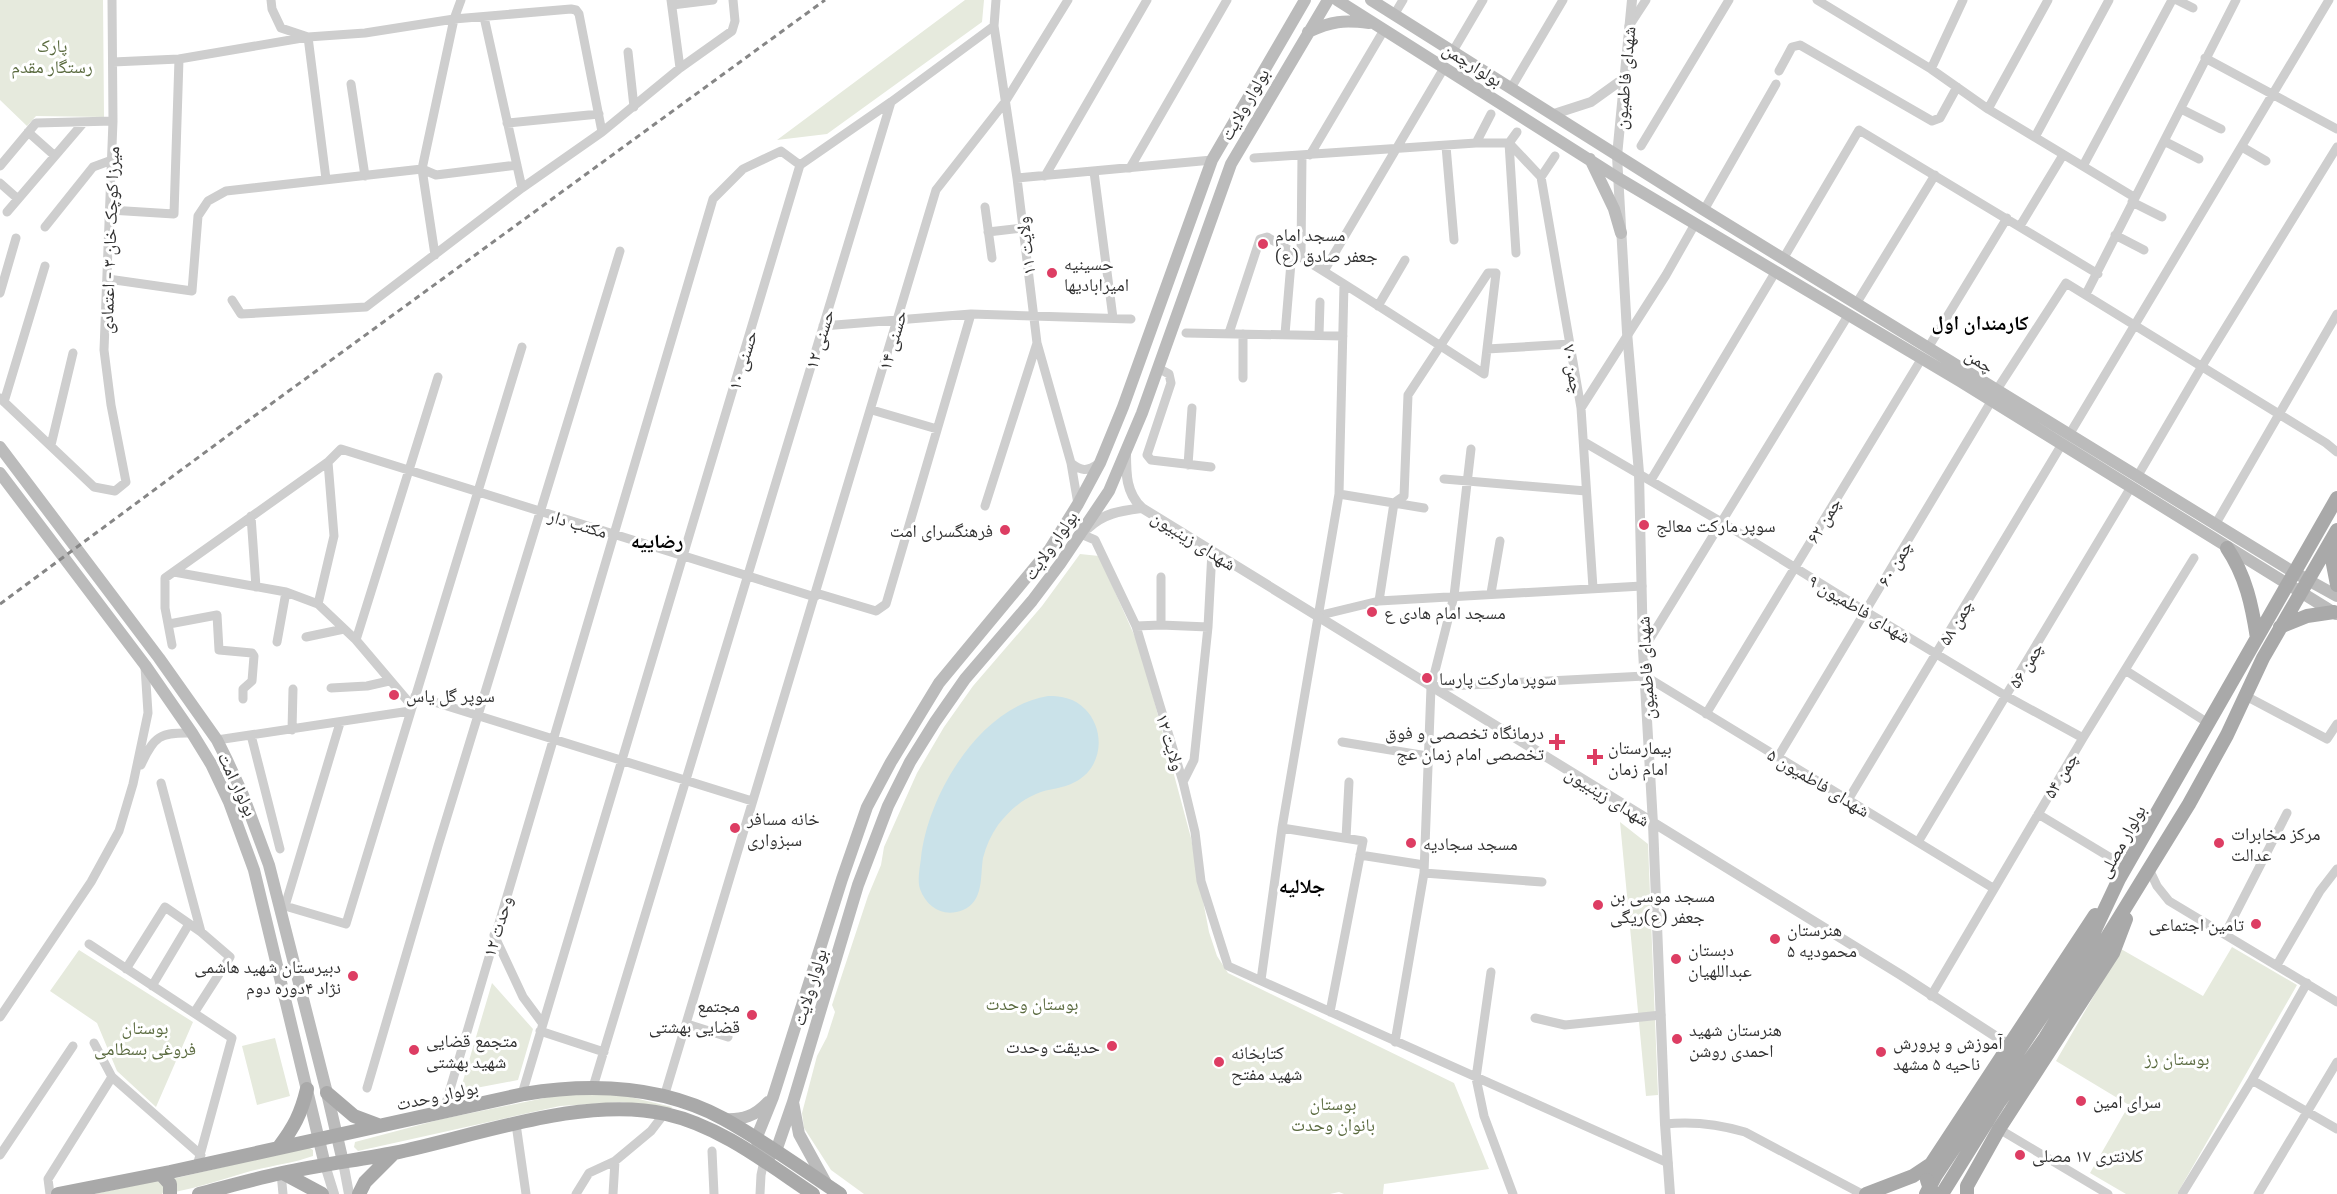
<svg xmlns="http://www.w3.org/2000/svg" width="2337" height="1194" viewBox="0 0 2337 1194" font-family="'Exo 2','Noto Naskh Arabic',sans-serif">
	<rect width="100%" height="100%" fill="#fff"/>
	<path fill="#e6eadd" d="M0,0H103L104,117L36,116L27,126L0,100Z
		M965,0H984L982,22L827,134L777,140Z
		M1080,554L1099,556L1140,648L1191,838L1209,932L1217,956L1228,973L1454,1083L1489,1169L1384,1184L1383,1194H1344L1339,1192L1330,1194H864L831,1170L804,1128L802,1113L817,1056L827,1037L835,1012L832,1005L868,896L881,865L884,847L917,773L944,727L973,686L1042,606Z
		M1620,822L1648,844L1658,1095L1646,1096Z
		M2232,947L2297,985L2177,1194H2126L2090,1173L2129,1105L2056,1061L2121,949L2203,996Z
		M79,950L193,1022L156,1107L117,1071L97,1023L50,991Z
		M492,983L533,1029L518,1080L460,1091Z
		M275,1038L290,1096L257,1105L242,1046Z
		M559,1095H622L672,1107L670,1110L622,1102L560,1106L358,1151L354,1147L355,1142L442,1119Z
		M308,1147L313,1150V1156C291,1164 267,1166 244,1173C221,1180 199,1187 175,1192L172,1179Z
		M160,1180L166,1187L162,1194H94Z"/>
	<path fill="#cae2e9" d="M1048,696C1062,696 1074,698 1085,709C1106,730 1103,768 1075,782C1063,789 1049,788 1036,794C1021,800 1008,812 998,825C991,835 986,846 983,858C980,877 984,901 963,910C944,918 927,908 920,889C917,880 920,867 921,858C928,794 980,707 1048,696Z"/>
	<g fill="none" stroke-linecap="round" stroke-linejoin="round">
		<path stroke="#cecece" stroke-width="9" d="M271,0L272,9L281,28L308,37L326,179
			M671,0L680,68
			M996,0L994,26L1017,178L1037,343L1071,463L1078,504
			M1817,0L1931,69L1988,109L2134,197
			M2177,0L2193,8
			M672,5L713,0
			M1394,15L1403,0
			M484,17L522,188
			M1629,26L1646,0
			M1453,51L1483,0
			M628,52L634,107
			M2205,58L2337,129
			M113,62L179,59L308,37L365,33L454,19L571,9L576,10L579,14L602,132
			M1931,69L1963,0
			M1779,71L1792,47L1800,45L1932,121L1940,118L1957,87
			M351,84L365,176
			M1511,88L1563,0
			M1988,109L2048,0
			M2181,109L2221,129
			M507,123L599,114
			M28,132L55,156
			M2035,137L2109,0
			M2164,141L2199,159
			M1476,143L1491,114
			M1509,143L1516,253
			M1509,143L1541,177
			M1509,143L1517,132
			M1446,146L1454,240
			M1641,146L1729,0
			M2242,147L2266,161
			M1310,155L1384,30
			M1555,156L1541,177L1581,408L1593,588
			M1254,158L1476,143H1509
			M800,165L891,102L994,26
			M0,166L36,123L113,121
			M2083,166L2172,0
			M1130,168L1227,0
			M422,169L436,175L517,165
			M422,169L435,255
			M1094,172L1113,318
			M1045,176L1147,0
			M1017,178L1212,160
			M0,183L18,199
			M2132,202L2162,217
			M985,207L992,258
			M110,210L174,214L179,59
			M1704,210L1776,84
			M7,212L84,122
			M2020,226L2063,155
			M45,227L93,167L112,160
			M988,232L1023,228
			M2115,235L2144,250
			M1301,257L1302,155
			M1783,259L1859,130L2098,274
			M1324,271L1444,68
			M108,279L192,291L198,216L208,201L226,191L422,169L454,19L461,0
			M0,293L16,238
			M2086,294L2236,0
			M232,300L241,314L366,307L522,188L602,132L680,68L732,31L735,21L733,0
			M1856,304L1935,175
			M1378,306L1405,260
			M823,326L971,314L1131,319
			M1186,333L1343,336
			M1229,333L1260,239L1267,237C1341,280 1412,328 1484,374L1496,273H1488L1408,395L1404,496L1394,503L1379,601
			M1285,334L1292,251
			M1319,335L1320,302
			M1928,348L2007,218
			M1487,349L1570,344
			M1158,368L1169,374L1171,383L1147,455L1151,460L1211,467
			M1243,378V334
			M1996,391L2066,283L2326,443L2337,452
			M0,398L94,487L115,491L126,482L111,405L104,350L113,121L112,0
			M4,402L45,266
			M1581,408L1666,275L1695,224
			M872,410L937,429
			M2069,435L2329,0
			M1584,442L1723,523L1865,611L2006,696L2083,738
			M51,445L73,353
			M1071,463C1081,471 1087,472 1098,464
			M1188,465L1192,408
			M2137,477L2202,366L2337,147
			M1444,479L1586,491
			M1651,480L1776,271
			M1339,494L1424,508
			M985,506L1037,343
			M251,516L256,587
			M2215,525L2337,314
			M1081,534L1095,540L1136,626L1183,782L1195,832L1201,881L1228,966L1668,1163
			M174,572L286,592L318,604L356,640L412,706
			M1161,577V625
			M816,593L876,611L886,604L971,314
			M1491,593L1500,541
			M318,604L334,536L328,462
			M1317,616L1379,601L1642,586
			M169,624L217,615L219,650L252,653L254,656L252,681L243,689V699
			M1136,626L1161,625L1208,627
			M306,637L344,629
			M356,640L438,377
			M277,642L286,592
			M172,645L165,608V578L328,462L341,449L815,597
			M1643,650L1849,314
			M2125,670L2208,723
			M1431,687L1645,676L1993,888
			M331,688L367,686L389,681
			M2244,695L2327,739L2337,724
			M415,696L752,801
			M1706,714L1922,358
			M292,730L293,689
			M251,735L280,849
			M217,740L410,711
			M1342,742L1427,756
			M1778,757L1992,400
			M141,765C154,736 160,732 192,733
			M1183,782L1194,760L1208,627L1212,551
			M161,783L201,932
			M1848,800L2062,444
			M2038,814L2126,867
			M1282,828L1363,841L1330,1012
			M1346,838L1349,782
			M1918,842L2131,487
			M1360,855L1424,865
			M2149,869L2157,886L2169,901L2337,1002
			M1424,873L1542,882
			M285,906L346,924L522,347
			M281,907L285,906L340,723
			M2225,934L2287,813
			M494,935L523,997L543,1024
			M89,944L232,1038L197,1166
			M2277,965L2320,891L2337,869
			M126,969L165,907L201,932L230,957L194,1013
			M1491,972L1476,1078L1484,1116L1513,1194
			M1261,980L1282,828L1339,494L1344,284
			M152,986L189,924
			M1931,996L2083,738L2194,558
			M0,1017L91,882L119,831L133,784L148,713L145,667
			M1535,1018L1565,1025L1661,1015
			M687,1024L728,1037
			M540,1031L604,1052
			M1395,1042L1424,873L1431,687L1454,596L1471,449
			M94,1043L112,1077L201,1155
			M2252,1080L2337,1129
			M593,1087L891,102
			M367,1088L438,846L620,251
			M522,1094L800,165
			M664,1097L936,190L1005,102L1068,0
			M443,1113L713,199L743,169L781,151L800,165
			M516,1124L526,1194
			M1665,1124C1693,1121 1718,1124 1745,1132L1862,1194
			M1999,1129L2108,1194
			M712,1151L714,1194
			M0,1155L73,1046
			M281,1173L283,1194
			M50,1194L48,1179L112,1077
			M576,1194L589,1173L615,1161L651,1131L664,1114
			M613,1194L615,1161
			M760,1194L761,1175L764,1161
			M2182,1194L2252,1080L2307,983
			M2258,1194L2337,1062"/>
		<path stroke="#cecece" stroke-width="10" d="M1632,0L1617,156L1627,332L1639,473L1643,650L1653,824L1665,1124L1670,1194
			M1554,114L1591,102L1623,79
			M1126,453C1126,474 1126,493 1142,508L1901,975L2009,1045
			M1088,528C1104,513 1120,511 1142,508
			M343,1162L349,1194
			M325,1165L334,1194"/>
		<path stroke="#bbb" stroke-width="12" d="M1337,0L1618,178L1960,381L2336,614
			M1371,0L1704,210L2290,570L2337,596
			M1308,32C1332,21 1343,20 1369,23
			M1590,159L1614,209L1621,233
			M0,447L159,658L217,740L227,760L243,795L269,865L327,1093L343,1162
			M0,473L145,665L192,733L211,764L229,802L254,870L325,1165
			M793,1102L776,1151L764,1161L756,1139L773,1097L842,879L867,807L891,762L939,683L1050,549L1078,504L1100,463L1123,407L1212,160L1305,0
			M724,1119C743,1120 755,1116 768,1102
			M827,1185L799,1134L793,1102L858,885L888,806L910,762L935,722L965,679L1032,601L1060,564L1109,491L1142,413L1231,164L1328,0"/>
		<path stroke="#a9a9a9" stroke-width="14" d="M2333,544L2331,554L2337,585
			M2227,548C2246,576 2252,606 2257,638
			M2280,627L2307,616L2334,612
			M327,1093L354,1116L378,1125
			M279,1147C294,1127 301,1114 307,1089
			M283,1173L322,1194
			M161,1174L170,1184V1194
			M58,1194L170,1172L524,1094C591,1083 663,1086 724,1119C764,1141 802,1169 840,1194
			M199,1194C226,1187 254,1179 282,1173C319,1165 357,1160 394,1153C476,1136 584,1095 666,1114C720,1126 768,1164 813,1194
			M359,1194L365,1182L394,1153
			M1866,1194L1913,1176L1931,1164L2095,915
			M1926,1194L1936,1175L2084,953L2119,879L2337,498
			M1942,1194L1998,1104L2045,1038L2189,804L2227,735L2263,658L2337,530
			M1967,1194V1186L1999,1129L2113,953L2126,919"/>
		<path stroke="#868686" stroke-width="3" stroke-dasharray="6 4.5" stroke-linecap="butt" d="M0,604L238,428L825,0"/>
		<path stroke="#a9a9a9" stroke-width="14" d="M1927,1180L1930,1189L1935,1194"/>
	</g>
	<g fill="#dd3d63" stroke="#fff" stroke-width="2">
		<circle cx="1263" cy="244" r="6"/>
		<circle cx="1052" cy="273" r="6"/>
		<circle cx="1644" cy="525" r="6"/>
		<circle cx="1005" cy="530" r="6"/>
		<circle cx="1372" cy="612" r="6"/>
		<circle cx="1427" cy="678" r="6"/>
		<circle cx="394" cy="695" r="6"/>
		<path d="M1554 733h6v6h6v6h-6v6h-6v-6h-6v-6h6z"/>
		<path d="M1592 748h6v6h6v6h-6v6h-6v-6h-6v-6h6z"/>
		<circle cx="735" cy="828" r="6"/>
		<circle cx="1411" cy="843" r="6"/>
		<circle cx="2219" cy="843" r="6"/>
		<circle cx="1598" cy="905" r="6"/>
		<circle cx="2256" cy="924" r="6"/>
		<circle cx="1775" cy="939" r="6"/>
		<circle cx="1676" cy="959" r="6"/>
		<circle cx="353" cy="976" r="6"/>
		<circle cx="752" cy="1015" r="6"/>
		<circle cx="1677" cy="1039" r="6"/>
		<circle cx="1112" cy="1046" r="6"/>
		<circle cx="414" cy="1050" r="6"/>
		<circle cx="1881" cy="1052" r="6"/>
		<circle cx="1219" cy="1062" r="6"/>
		<circle cx="2081" cy="1101" r="6"/>
		<circle cx="2020" cy="1155" r="6"/>
	</g>
	<g text-anchor="middle" dominant-baseline="central" stroke-width="6" stroke-linejoin="round" paint-order="stroke">
		<g font-size="18" fill="#5b6b40" stroke="#fff">
			<text x="52" y="45">پارک<tspan x="52" dy="21">رستگار مقدم</tspan></text>
			<text x="1032" y="1003">بوستان وحدت</text>
			<text x="145" y="1027">بوستان<tspan x="145" dy="21">فروغی بسطامی</tspan></text>
			<text x="2177" y="1058">بوستان رز</text>
			<text x="1333" y="1103">بوستان<tspan x="1333" dy="21">بانوان وحدت</tspan></text>
		</g>
		<g font-size="18" fill="#313131" stroke="#fff">
			<text transform="translate(1473 64) rotate(32)">بولوارچمن</text>
			<text transform="translate(1624 78) rotate(-85)">شهدای فاطمیون</text>
			<text transform="translate(1244 104) rotate(-60)">بولوار ولایت</text>
			<text transform="translate(109 240) rotate(-88)">میرزا کوچک خان ۳ - اعتمادی</text>
			<text transform="translate(1025 246) rotate(-97)">ولایت ۱۱</text>
			<text transform="translate(819 339) rotate(-73)">حسنی ۱۲</text>
			<text transform="translate(892 340) rotate(-74)">حسنی ۱۴</text>
			<text transform="translate(742 360) rotate(-73)">حسنی ۱۰</text>
			<text transform="translate(1980 360) rotate(32)">چمن</text>
			<text transform="translate(1574 369) rotate(81)">چمن ۷۰</text>
			<text transform="translate(1823 520) rotate(-59)">چمن ۶۲</text>
			<text transform="translate(578 523) rotate(17)">مکتب دار</text>
			<text transform="translate(1194 540) rotate(32)">شهدای زینبیون</text>
			<text transform="translate(1050 545) rotate(-55)">بولوار ولایت</text>
			<text transform="translate(1894 563) rotate(-59)">چمن ۶۰</text>
			<text transform="translate(1860 608) rotate(31)">شهدای فاطمیون ۹</text>
			<text transform="translate(1955 622) rotate(-59)">چمن ۵۸</text>
			<text transform="translate(2025 665) rotate(-59)">چمن ۵۶</text>
			<text transform="translate(1645 668) rotate(-93)">شهدای فاطمیون</text>
			<text transform="translate(1171 742) rotate(73)">ولایت ۱۲</text>
			<text transform="translate(2060 775) rotate(-59)">چمن ۵۴</text>
			<text transform="translate(1819 782) rotate(31)">شهدای فاطمیون ۵</text>
			<text transform="translate(238 784) rotate(65)">بولوار امت</text>
			<text transform="translate(1608 796) rotate(32)">شهدای زینبیون</text>
			<text transform="translate(2121 841) rotate(-61)">بولوار مصلی</text>
			<text transform="translate(497 926) rotate(-73)">وحدت ۱۲</text>
			<text transform="translate(809 987) rotate(-73)">بولوار ولایت</text>
			<text transform="translate(437 1095) rotate(-12)">بولوار وحدت</text>
		</g>
		<g font-size="18" fill="#313131" stroke="#fff" text-anchor="start">
			<text x="1275" y="234">مسجد امام<tspan x="1275" dy="21">جعفر صادق (ع)</tspan></text>
			<text x="1064" y="263">حسینیه<tspan x="1064" dy="21">امیرابادیها</tspan></text>
			<text x="1656" y="525">سوپر مارکت معالج</text>
			<text x="993" y="530" text-anchor="end">فرهنگسرای امت</text>
			<text x="1384" y="612">مسجد امام هادی ع</text>
			<text x="1439" y="678">سوپر مارکت پارسا</text>
			<text x="406" y="695">سوپر گل یاس</text>
			<text x="1544" y="732" text-anchor="end">درمانگاه تخصصی و فوق<tspan x="1544" dy="21">تخصصی امام زمان عج</tspan></text>
			<text x="1608" y="747">بیمارستان<tspan x="1608" dy="21">امام زمان</tspan></text>
			<text x="747" y="818">خانه مسافر<tspan x="747" dy="21">سبزواری</tspan></text>
			<text x="2231" y="833">مرکز مخابرات<tspan x="2231" dy="21">عدالت</tspan></text>
			<text x="1423" y="843">مسجد سجادیه</text>
			<text x="1610" y="895">مسجد موسی بن<tspan x="1610" dy="21">جعفر (ع)ریگی</tspan></text>
			<text x="2244" y="924" text-anchor="end">تامین اجتماعی</text>
			<text x="1787" y="929">هنرستان<tspan x="1787" dy="21">محمودیه ۵</tspan></text>
			<text x="1688" y="949">دبستان<tspan x="1688" dy="21">عبداللهیان</tspan></text>
			<text x="341" y="966" text-anchor="end">دبیرستان شهید هاشمی<tspan x="341" dy="21">نژاد ۴دوره دوم</tspan></text>
			<text x="740" y="1005" text-anchor="end">مجتمع<tspan x="740" dy="21">قضایی بهشتی</tspan></text>
			<text x="1689" y="1029">هنرستان شهید<tspan x="1689" dy="21">احمدی روشن</tspan></text>
			<text x="426" y="1040">متجمع قضایی<tspan x="426" dy="21">شهید بهشتی</tspan></text>
			<text x="1893" y="1042">آموزش و پرورش<tspan x="1893" dy="21">ناحیه ۵ مشهد</tspan></text>
			<text x="1100" y="1046" text-anchor="end">حدیقت وحدت</text>
			<text x="1231" y="1052">کتابخانه<tspan x="1231" dy="21">شهید مفتح</tspan></text>
			<text x="2093" y="1101">سرای امین</text>
			<text x="2032" y="1155">کلانتری ۱۷ مصلی</text>
		</g>
		<g font-size="20" font-weight="bold" fill="#000" stroke="#fff">
			<text x="1980" y="322">کارمندان اول</text>
			<text x="657" y="540">رضاییه</text>
			<text x="1302" y="885">جلالیه</text>
		</g>
	</g>
</svg>
